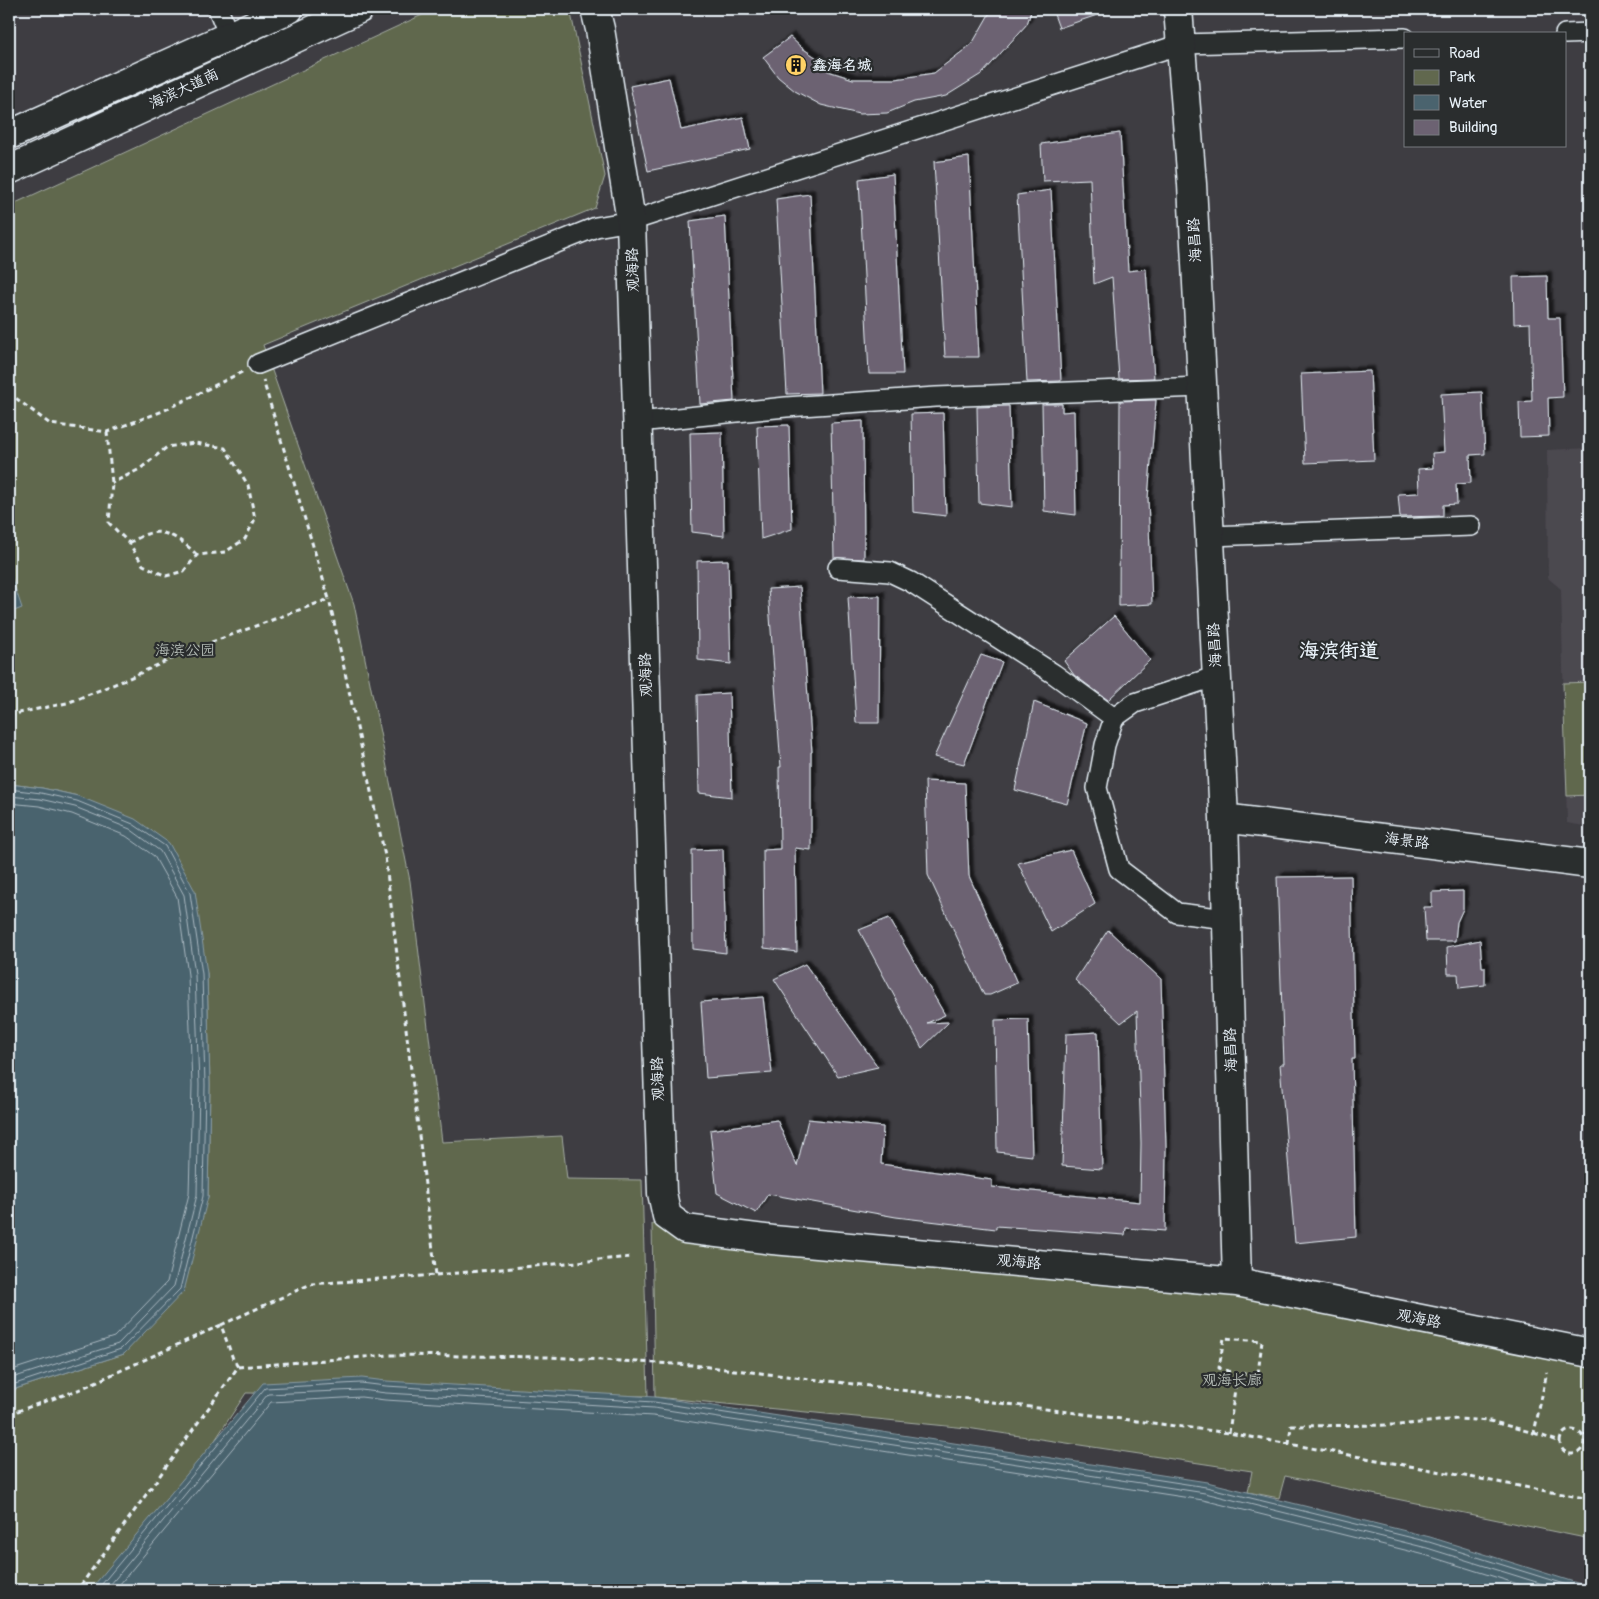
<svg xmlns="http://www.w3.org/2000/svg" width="1599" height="1599" viewBox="0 0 1599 1599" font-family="Pangolin,'LXGW WenKai TC',sans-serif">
	<defs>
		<filter id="shadow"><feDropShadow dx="4.5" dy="-4.5" stdDeviation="1" flood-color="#0009"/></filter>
	</defs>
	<rect width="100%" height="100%" fill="#3e3d42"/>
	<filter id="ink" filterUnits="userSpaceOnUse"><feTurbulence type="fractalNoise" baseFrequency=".02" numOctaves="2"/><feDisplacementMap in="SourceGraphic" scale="10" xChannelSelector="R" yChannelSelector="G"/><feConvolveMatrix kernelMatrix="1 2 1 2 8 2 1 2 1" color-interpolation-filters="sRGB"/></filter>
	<g filter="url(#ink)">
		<path fill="#4c4850" d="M1590,448V827L1567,823L1561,589L1548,578L1547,450Z"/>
		<path fill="#61684e" stroke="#a4aca3" d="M435,9H570L605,176L595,208L263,345L354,604L410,881L442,1142L562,1136L567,1179L642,1180L648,1396L246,1393L183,1489L106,1590H9V1391L124,1354L208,1197L210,1085L207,973L78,796L42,788L9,784V206Z
			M1590,682V795L1567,796L1563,683Z
			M652,1224H691L1244,1294L1590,1364V1539L1285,1476L1279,1498L1248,1492L1252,1471L967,1428L655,1397Z"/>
		<path fill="#4a636e" stroke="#899ca5" d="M9,570L22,608L9,613Z
			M9,784L42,788L78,796L135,819L169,843L195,891L207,973L210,1085L208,1197L184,1291L124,1354L9,1391Z
			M362,1378L386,1381L655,1397L1207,1482L1430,1537L1590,1587V1590H90L263,1383Z"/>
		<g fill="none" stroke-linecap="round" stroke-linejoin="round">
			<path stroke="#a9b8c1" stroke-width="1" d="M9,789L41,793L77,801L133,824L165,846L190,893L202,974L205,1085L203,1196L180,1289L121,1349L9,1386
				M9,796L40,799L75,807L130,829L160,851L184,895L195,974L199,1085L197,1195L174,1286L118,1344L9,1379
				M9,803L39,806L72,814L126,836L154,856L177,897L188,975L192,1085L189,1194L167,1282L114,1337L9,1371
				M97,1590L265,1388L361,1383L386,1386L654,1402L1206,1487L1429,1542L1583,1590
				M106,1590L268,1394L361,1390L386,1393L654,1408L1205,1493L1427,1548L1562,1590
				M115,1590L271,1402L361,1397L385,1400L653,1416L1203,1500L1425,1555L1537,1590"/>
		</g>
		<path fill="#6c6272" stroke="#e8f1f8" filter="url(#shadow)" d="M992,9H1032L1027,24L983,73L946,96L914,102L887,113L859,114L821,105L795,91L778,77L763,57L790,37L802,48L817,58L828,71L853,79H896L934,73L972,44Z
			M1052,9H1109V11L1059,28Z
			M669,78L681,130L743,117L750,149L648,171L630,86Z
			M1120,133L1128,271L1146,269L1154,378L1119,379L1112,277L1094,284L1090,179L1043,181L1041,144Z
			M969,157L979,357H945L934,162Z
			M893,174L903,374H869L859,179Z
			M1051,190L1061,381L1027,382L1017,195Z
			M810,194L820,393L787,394L776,199Z
			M725,216L734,401L700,404L690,221Z
			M1547,276L1548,318H1560L1563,397L1548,398L1549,436L1520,437L1519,402L1532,401L1530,323L1514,324L1513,277Z
			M1370,371L1374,460L1305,463L1301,374Z
			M1482,392L1485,454L1470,455L1471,483L1456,484L1457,504L1443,505V516L1400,517L1398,494L1419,493L1418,469L1433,468L1432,453L1444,452L1441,394Z
			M1156,400L1148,498L1152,604L1119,606L1120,401Z
			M1042,404H1062V412L1074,411L1076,515L1044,511Z
			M1009,406L1012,507L979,503L977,407Z
			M943,413L946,516L913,512L911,414Z
			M863,421L864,559L834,558L831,423Z
			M789,425L792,529L761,539L757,426Z
			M722,432L724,536L692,532L690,433Z
			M728,560L731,664L698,660L697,561Z
			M800,587L812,752H811V850L795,848L797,952L764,948L763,850L780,849L779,767H781L768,589Z
			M880,596L879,723H856L848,597Z
			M1114,616L1150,660L1108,700L1074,675L1064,661Z
			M981,655L1002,662L964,764L934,757Z
			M729,693L732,797L699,793L697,695Z
			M1034,702L1087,723L1067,804L1015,790Z
			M925,781L965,783L969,876L1017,983L990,995H984L928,875Z
			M723,849L726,953L693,949L692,850Z
			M1071,850L1095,904L1051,932L1018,863Z
			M1351,876L1355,1059H1352L1356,1237L1295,1243L1280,1064H1284L1277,877Z
			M1463,891V909L1457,922L1455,941H1426L1424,907H1432V892Z
			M889,918L945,1015L927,1023L949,1022L922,1048L859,930Z
			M1108,930L1161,979L1166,1147L1165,1231L1126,1228L1125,1235L996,1226V1229L896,1217L768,1194L756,1213L717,1193L710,1130L777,1120L797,1166L808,1119L883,1127L881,1164L992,1180V1187L1140,1202L1141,1143L1137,1011L1121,1023L1075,980Z
			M1480,940L1482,967H1485V985L1459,988L1458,974H1448L1447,947Z
			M805,964L878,1067L838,1076L774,979Z
			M763,997L772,1073L706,1078L701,1002Z
			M1028,1019L1032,1156L997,1152L995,1020Z
			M1098,1032L1102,1169L1062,1166L1066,1034Z"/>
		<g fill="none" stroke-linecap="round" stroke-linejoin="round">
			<g stroke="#e8f1f8" stroke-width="22">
				<path id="street" d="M218,9L229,36
					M1565,34L1590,33
					M258,364L596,227L631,221L1181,44L1405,38
					M638,422L786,407L936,397L1202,387
					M1210,536L1471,526
					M838,568L890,572L911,582L1054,674L1114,718
					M1217,676L1135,703L1114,718L1105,745L1097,788L1119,869L1177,913L1227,919V920"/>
			</g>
			<g stroke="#e8f1f8" stroke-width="31">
				<path id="secondary" d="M595,9L600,29L631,221L662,1193L667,1216L685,1229L773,1240L1237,1282L1590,1353
					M1178,9L1192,184L1224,818L1237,1282
					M1224,818L1590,864"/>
			</g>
			<g stroke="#e8f1f8" stroke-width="31">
				<path id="primary" d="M9,135L289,9
					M9,170L359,9"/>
			</g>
			<path stroke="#e8f1f8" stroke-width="3" stroke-dasharray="5 4" stroke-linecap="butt" d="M9,393L50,424L107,432L163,411L244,371
				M107,432L112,483L109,523L129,543L143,565L166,576L184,571L197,555L225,552L245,539L255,519L248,485L225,448L195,443L167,447L140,469L112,483
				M129,543C135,540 141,536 147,534C166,527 185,543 197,555
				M9,715L67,703L125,680L193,649L329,599L263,380
				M436,1275L631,1257
				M221,1325L311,1284L436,1275L385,856L329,599
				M238,1367L389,1355L547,1357L692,1365L862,1385L1229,1433L1590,1499
				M9,1414L78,1390L221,1325L233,1359L238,1367L81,1585L74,1590
				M1560 1442a12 12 0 1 1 24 0a12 12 0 1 1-24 0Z
				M1229,1433L1237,1374H1258L1262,1341L1224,1338L1219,1368L1237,1374
				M1534,1433L1560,1442
				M1583,1435L1590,1433
				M1289,1444L1291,1426L1399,1425L1458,1419L1490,1421L1534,1433L1547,1372"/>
			<use href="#street" stroke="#2a2d2e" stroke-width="19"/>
			<use href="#secondary" stroke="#2a2d2e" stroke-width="28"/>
			<use href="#primary" stroke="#2a2d2e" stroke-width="28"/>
		</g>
	</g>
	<defs>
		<g id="building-disc" transform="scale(1.125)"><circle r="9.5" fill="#ffd166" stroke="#2a2d2e"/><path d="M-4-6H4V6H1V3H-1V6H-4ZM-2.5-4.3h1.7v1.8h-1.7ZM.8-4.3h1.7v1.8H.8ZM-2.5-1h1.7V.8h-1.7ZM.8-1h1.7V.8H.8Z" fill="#111"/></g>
	</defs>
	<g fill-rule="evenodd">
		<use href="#building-disc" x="796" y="65"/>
	</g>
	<g text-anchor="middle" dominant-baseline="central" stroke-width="4.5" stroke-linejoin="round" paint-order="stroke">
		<g font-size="15" font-weight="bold" fill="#e8f1f8" stroke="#2a2d2e" text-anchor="start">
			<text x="812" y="65">鑫海名城</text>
		</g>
		<g font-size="15" fill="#e8f1f8" stroke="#2a2d2e">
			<text transform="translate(184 89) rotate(-25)">海滨大道南</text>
			<text transform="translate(1195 240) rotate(-93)">海昌路</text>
			<text transform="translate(633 270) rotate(-92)">观海路</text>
			<text transform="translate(1215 645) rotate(-93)">海昌路</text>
			<text transform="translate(646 675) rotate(-92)">观海路</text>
			<text transform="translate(1407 841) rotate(7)">海景路</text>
			<text transform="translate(1231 1050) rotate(-92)">海昌路</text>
			<text transform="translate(658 1079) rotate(-92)">观海路</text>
			<text transform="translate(1019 1262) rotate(5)">观海路</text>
			<text transform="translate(1419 1319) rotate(11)">观海路</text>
		</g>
		<g font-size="15" fill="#b2bab4" stroke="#2a2d2e">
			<text x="185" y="650">海滨公园</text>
			<text x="1232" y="1380">观海长廊</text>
		</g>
		<g font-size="20" font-weight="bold" fill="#e8f1f8" stroke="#2a2d2e">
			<text x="1339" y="650">海滨街道</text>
		</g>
	</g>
	<rect width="1599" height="1599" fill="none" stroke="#2a2d2e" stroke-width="30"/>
	<rect x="15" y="15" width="1569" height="1569" fill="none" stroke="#e8f1f8" stroke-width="2" filter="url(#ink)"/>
	<rect x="1404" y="32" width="162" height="115" fill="#2a2d2e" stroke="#767b7f"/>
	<rect x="1414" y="49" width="25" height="8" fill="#2a2d2e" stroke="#767b7f"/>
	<text x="1449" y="58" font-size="15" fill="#e8f1f8">Road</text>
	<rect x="1414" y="70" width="25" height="15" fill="#61684e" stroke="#767b7f"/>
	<text x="1449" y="82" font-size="15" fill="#e8f1f8">Park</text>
	<rect x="1414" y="95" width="25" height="15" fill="#4a636e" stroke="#767b7f"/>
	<text x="1449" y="108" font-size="15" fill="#e8f1f8">Water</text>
	<rect x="1414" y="120" width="25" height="15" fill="#6c6272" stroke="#767b7f"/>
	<text x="1449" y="132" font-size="15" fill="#e8f1f8">Building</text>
</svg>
